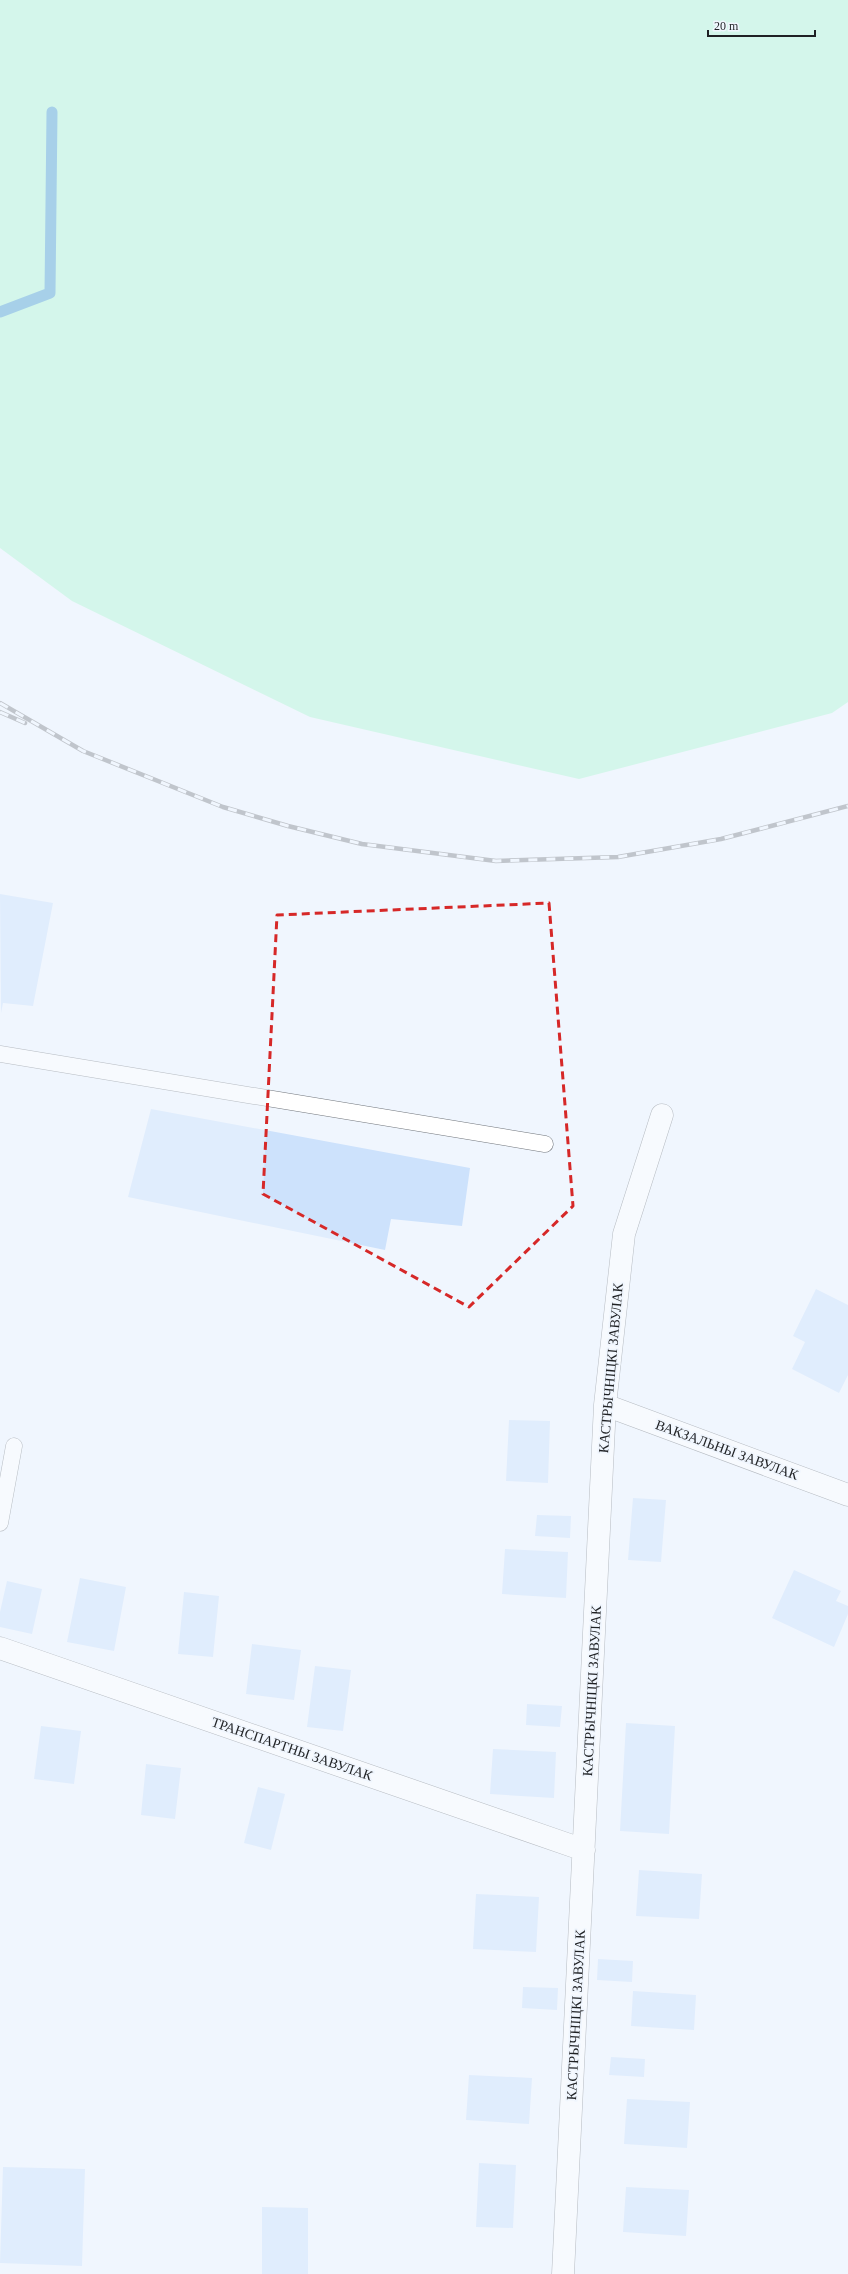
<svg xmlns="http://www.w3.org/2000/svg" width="848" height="2274" viewBox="0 0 848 2274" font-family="'Times New Roman',serif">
	<rect width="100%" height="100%" fill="#f0f6fe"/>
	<path fill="#b2f7d5" d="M0,0H848V702L832,713L579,779L310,717L72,601L0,548Z"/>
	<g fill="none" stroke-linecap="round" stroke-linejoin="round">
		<path stroke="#4fa3d0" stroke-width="11" d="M0,312L50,293L52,112"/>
	</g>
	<path fill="#cde2fc" d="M0,894L53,903L33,1006L3,1003L1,1013Z
		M151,1109L470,1168L462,1226L391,1219L385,1250L128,1197Z
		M816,1289L848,1305V1375L839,1393L792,1369L805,1342L793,1336Z
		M509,1420L550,1421L548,1483L506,1481Z
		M633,1498L666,1500L661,1562L628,1560Z
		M537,1515L571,1516L570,1538L535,1536Z
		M505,1549L568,1552L566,1598L502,1594Z
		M794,1570L841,1591L836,1601L848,1606V1614L834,1647L772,1618Z
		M80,1578L126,1587L114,1651L67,1642Z
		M7,1581L42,1589L32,1634L0,1627V1612Z
		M184,1592L219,1596L213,1657L178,1654Z
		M252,1644L301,1650L294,1700L246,1694Z
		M315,1666L351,1670L343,1731L307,1727Z
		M527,1704L562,1706L560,1727L526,1725Z
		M626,1723L675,1726L669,1834L620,1831Z
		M41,1726L81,1731L74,1784L34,1779Z
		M493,1749L556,1752L554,1798L490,1794Z
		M146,1764L181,1768L175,1819L141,1815Z
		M258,1787L285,1794L271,1850L244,1843Z
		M639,1870L702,1874L699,1919L636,1916Z
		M476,1894L539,1897L536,1952L473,1949Z
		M598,1959L633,1961L632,1982L597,1980Z
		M523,1987L558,1988L557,2010L522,2008Z
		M633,1991L696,1995L694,2030L631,2026Z
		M611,2057L645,2059L644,2077L609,2075Z
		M469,2075L532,2078L529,2124L466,2120Z
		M627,2099L690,2102L687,2148L624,2144Z
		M479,2163L516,2165L513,2228L476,2227Z
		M3,2167L85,2169L82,2266L0,2263Z
		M626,2187L689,2190L686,2236L623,2232Z
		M262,2207L308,2208V2274H262Z"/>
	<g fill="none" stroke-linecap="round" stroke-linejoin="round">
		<g stroke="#70757b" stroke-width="17">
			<path id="lane" d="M0,1054L545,1144
				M0,1523L14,1446"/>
		</g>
		<g stroke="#70757b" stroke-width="23">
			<path id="street" d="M605,1405L848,1495
				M0,1648L584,1850
				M563,2274L605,1405L624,1234L662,1115"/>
		</g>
		<use href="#lane" stroke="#fff" stroke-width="16"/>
		<use href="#street" stroke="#fff" stroke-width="22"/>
		<g stroke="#868a90" stroke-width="4.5">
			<path id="rail" d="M0,703L83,751L223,807L288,826L362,844L496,861L618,857L721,839L848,806
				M0,712L25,723"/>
		</g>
		<use href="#rail" stroke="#f0f6fe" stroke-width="3" stroke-dasharray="9" stroke-linecap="butt"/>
	</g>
	<path d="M0 0H848V2274H0ZM549,903L573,1206L469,1307L263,1194L277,915Z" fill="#f0f6fe" fill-opacity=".55" fill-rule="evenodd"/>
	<path fill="none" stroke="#d62828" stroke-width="3" stroke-dasharray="8 5" stroke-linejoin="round" d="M549,903L573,1206L469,1307L263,1194L277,915Z"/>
	<g text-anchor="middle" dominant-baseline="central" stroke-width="3.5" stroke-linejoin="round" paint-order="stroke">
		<g font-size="14" fill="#1f2124" stroke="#f0f6fe">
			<text transform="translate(611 1368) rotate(-85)">КАСТРЫЧНІЦКІ ЗАВУЛАК</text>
			<text transform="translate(727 1450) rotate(20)">ВАКЗАЛЬНЫ ЗАВУЛАК</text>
			<text transform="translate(592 1691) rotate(-87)">КАСТРЫЧНІЦКІ ЗАВУЛАК</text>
			<text transform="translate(292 1749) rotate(19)">ТРАНСПАРТНЫ ЗАВУЛАК</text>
			<text transform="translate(576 2015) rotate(-87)">КАСТРЫЧНІЦКІ ЗАВУЛАК</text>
		</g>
	</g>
	<path d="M708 30v6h107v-6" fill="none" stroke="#1f2124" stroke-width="2"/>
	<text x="714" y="30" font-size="12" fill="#1f2124" stroke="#f0f6fe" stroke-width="3" paint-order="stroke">20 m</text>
</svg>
